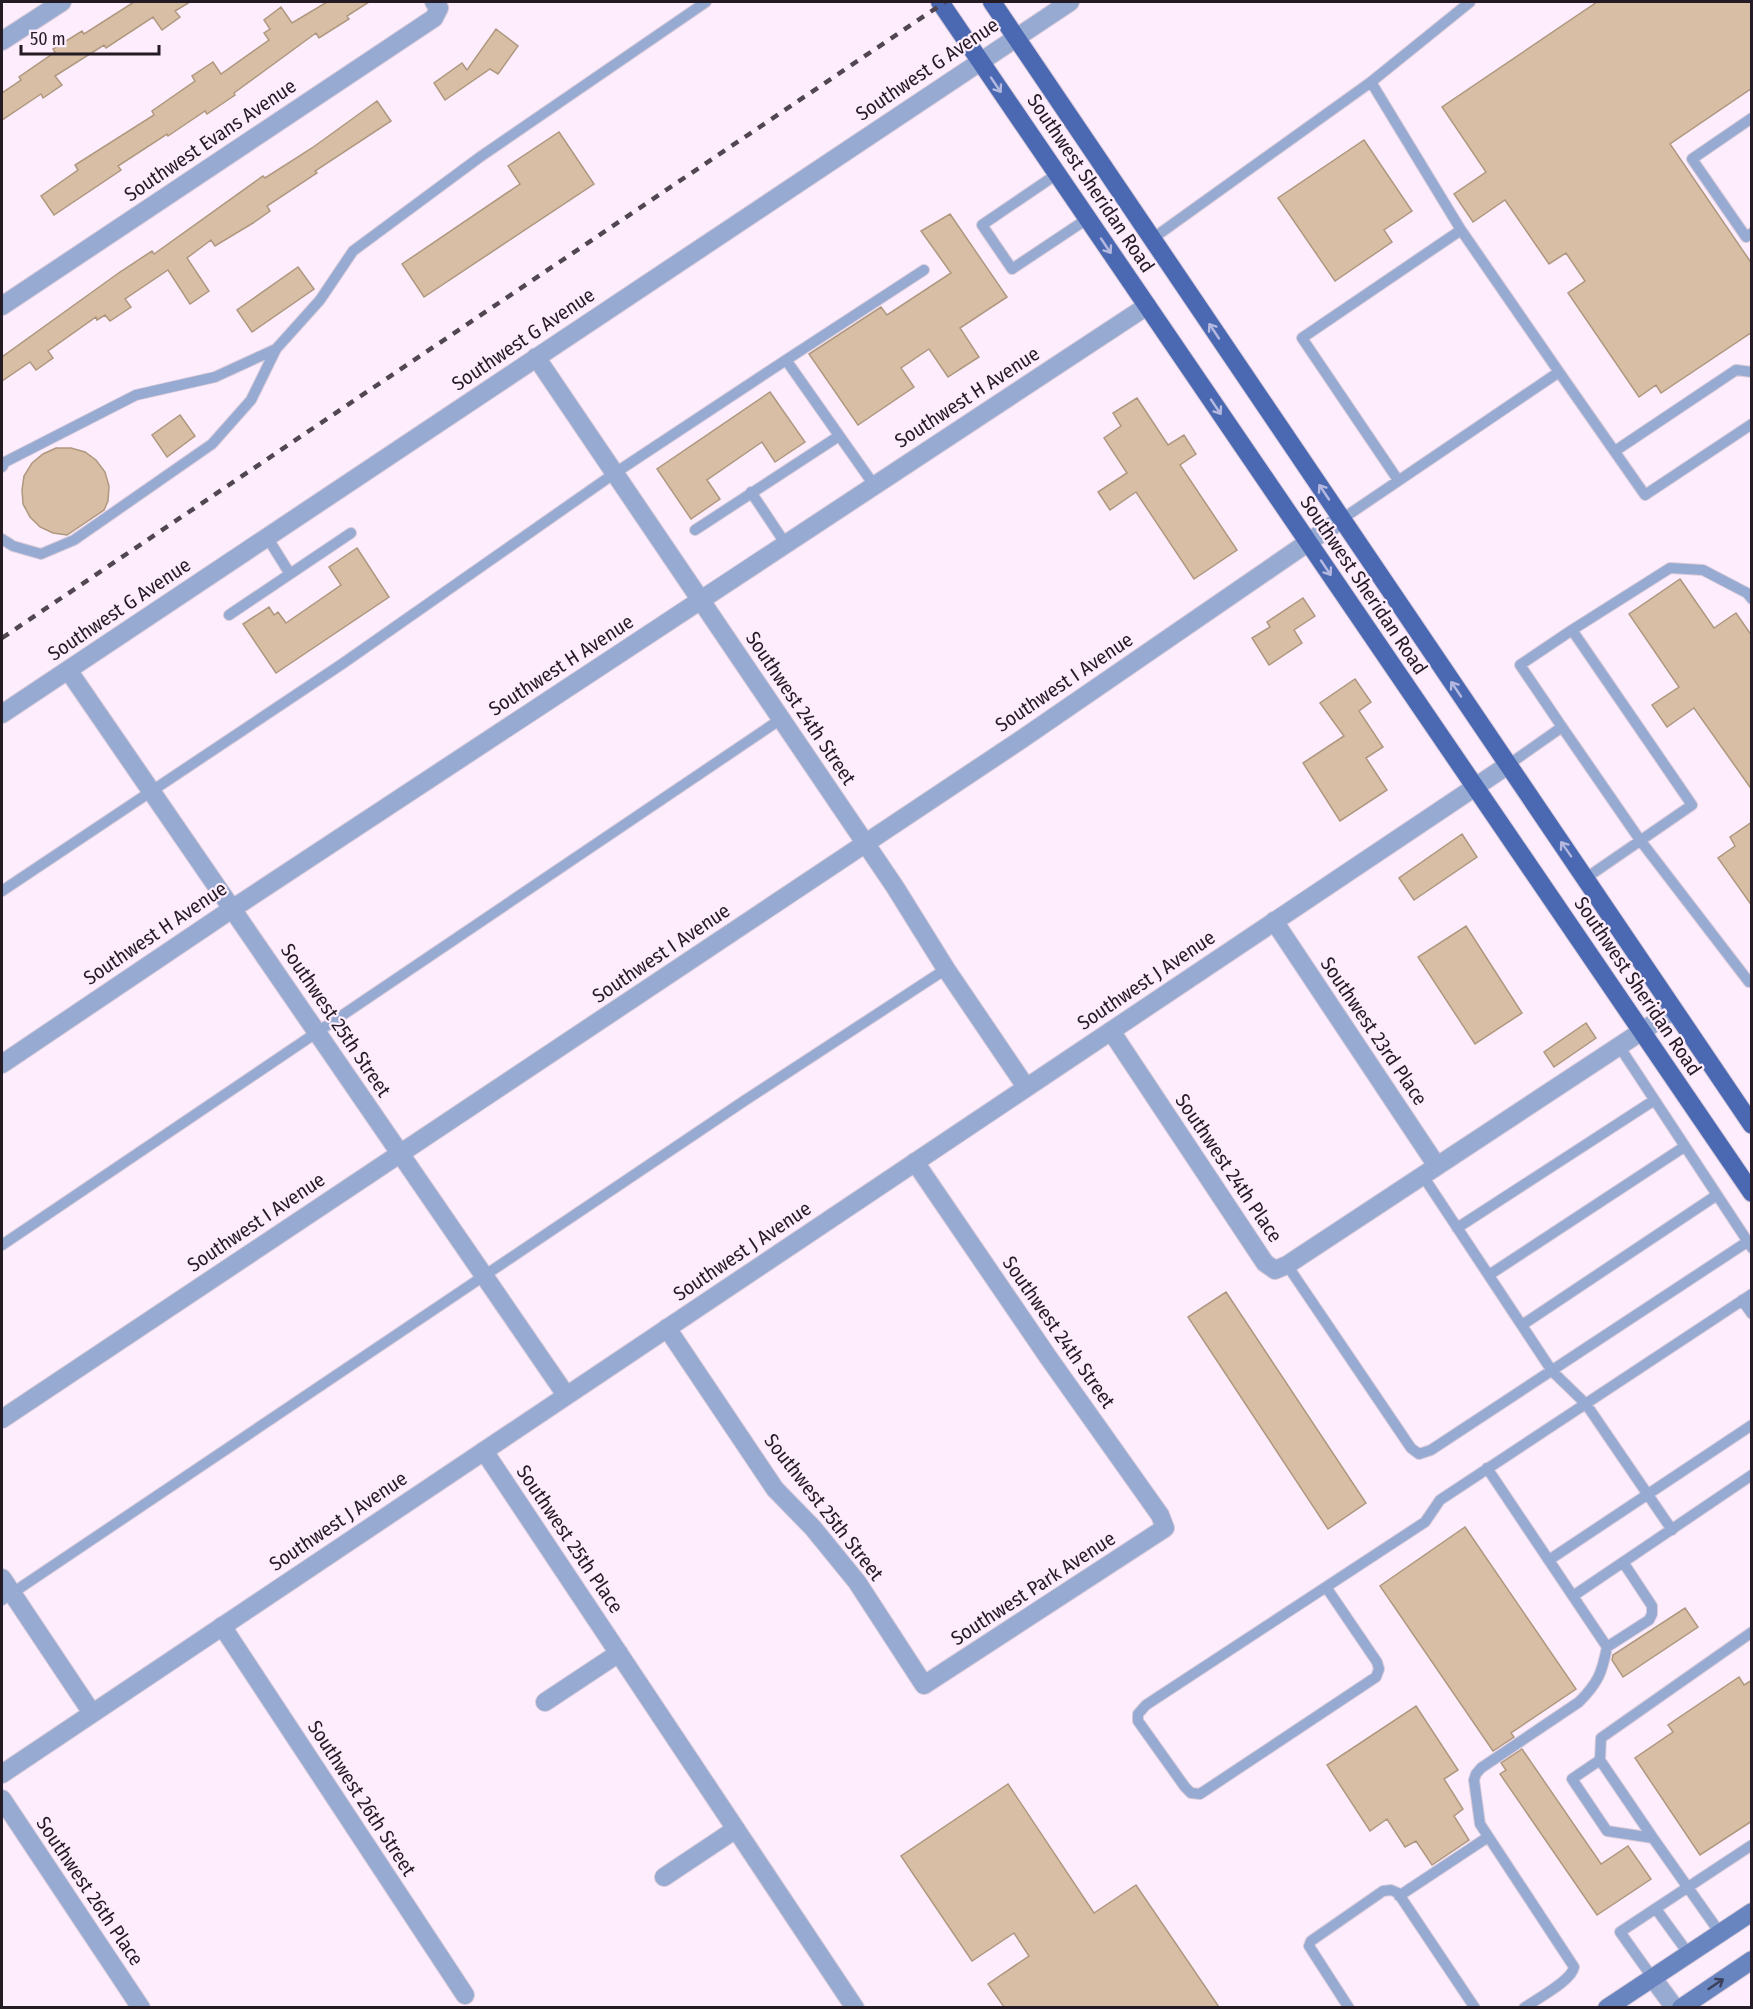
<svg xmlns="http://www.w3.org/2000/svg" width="1753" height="2009" viewBox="0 0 1753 2009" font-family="'Fira Sans Condensed',sans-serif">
	<rect width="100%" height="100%" fill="#fdedfd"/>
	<path fill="#d7bea5" stroke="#af987f" stroke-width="1.5" d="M134,2H190L175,11L180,17L162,30L153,17L106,48L104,45L55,76L62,85L43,98L41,94L2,120V93L21,80L19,77L55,52L53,49L82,31L84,34Z
		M327,2H369L347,16L349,19L319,38L316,33L234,93L235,95L207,114L205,111L168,136L167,134L118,166L121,170L54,215L41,196L78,170L75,165L154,115L152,111L195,81L192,76L213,62L221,74L269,40L264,33L270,29L264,20L281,7L292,23Z
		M1597,2H1752V88L1670,144L1752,264V332L1661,393L1656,385L1639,397L1568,293L1585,281L1566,253L1549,264L1505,200L1473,222L1454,194L1486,172L1442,107Z
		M496,29L518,46L498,74L490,69L445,100L434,83L462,63L467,70Z
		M377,101L391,121L315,171L317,173L267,206L270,211L253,223L215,246L211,240L187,258L209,291L190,304L168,270L125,299L131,307L110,321L105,315L97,320L96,317L48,351L53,358L36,370L30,362L2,381V357L120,272L152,251L154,254L263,176L265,178L312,148Z
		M559,132L594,184L424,297L402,264L520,184L508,166Z
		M1364,140L1412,211L1384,230L1392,242L1335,281L1278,198Z
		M950,214L1007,297L960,328L979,357L948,377L929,349L901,368L914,387L858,425L809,354L881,307L887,315L951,273L921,231Z
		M298,267L314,289L252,332L237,310Z
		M770,392L805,442L775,462L762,442L707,480L720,499L691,519L657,469Z
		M1137,398L1168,445L1184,435L1196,454L1180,465L1237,550L1194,579L1136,492L1110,510L1098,492L1127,473L1104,438L1121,426L1113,413Z
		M180,415L195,436L167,457L152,435Z
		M56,448H71L85,452L96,460L105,472L109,486L108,501L104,510L67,535L53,533L40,527L30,517L23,504L22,490L24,476L32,463L43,454Z
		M357,548L389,597L276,673L243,624L269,607L274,615L278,612L286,623L341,585L329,567Z
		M1680,579L1714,628L1736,613L1752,636V790L1694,708L1667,727L1652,705L1679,687L1629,614Z
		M1303,598L1315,616L1294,630L1302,643L1269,665L1252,638L1270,627L1267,622Z
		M1355,679L1371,702L1359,711L1383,747L1366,758L1387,790L1340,821L1303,763L1344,736L1320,703Z
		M1752,822V906L1718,858L1735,846L1730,837Z
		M1462,834L1477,857L1414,900L1399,878Z
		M1466,926L1522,1013L1475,1044L1418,957Z
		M1586,1023L1596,1038L1554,1067L1544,1052Z
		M1226,1292L1366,1503L1328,1529L1188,1317Z
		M1465,1527L1576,1689L1511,1733L1514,1737L1493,1751L1380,1586Z
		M1685,1608L1698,1627L1623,1677L1612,1660L1613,1655Z
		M1739,1677L1744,1685L1752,1680V1821L1700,1855L1635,1758L1673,1732L1668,1725Z
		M1416,1706L1458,1770L1444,1779L1463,1809L1454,1816L1469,1840L1432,1865L1416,1841L1405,1847L1387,1819L1370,1831L1327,1765Z
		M1522,1749L1601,1864L1628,1846L1651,1879L1597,1915L1500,1774L1506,1770L1501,1763Z
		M1008,1784L1094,1913L1136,1885L1219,2007H1004L988,1984L1029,1956L1014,1933L972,1961L901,1856Z"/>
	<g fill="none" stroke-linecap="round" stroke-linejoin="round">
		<g stroke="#dacbda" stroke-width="12">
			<path id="service" d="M1752,118L1692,159L1746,237L1752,233
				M1057,174L982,225L1012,269L1087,219
				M1152,239L1371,82L1470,2
				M786,360L924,270
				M1559,372L1645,495L1752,424
				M1615,451L1736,370L1752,372
				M2,467L5,462L136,395L215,377L276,349
				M1398,480L1302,338L1461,230
				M751,492L785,543
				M1342,519L1559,372L1461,230L1371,82
				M695,530L839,436
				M267,537L290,574L351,533
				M2,539L13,546L41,554L74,540L212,444L251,400L276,349L320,300L353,251L480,157L706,2
				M229,615L290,574
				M1562,727L1640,840L1749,982L1752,981
				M1508,765L1562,727L1520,665L1572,630
				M1586,878L1692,805L1572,630L1670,568L1703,570L1747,593L1752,599
				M2,891L342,664L615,473L786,360L874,485
				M1619,1046L1752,1248
				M1423,1176L1552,1371L1586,1404L1672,1530
				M1457,1228L1653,1101
				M2,1245L781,719
				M1287,1265L1411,1448L1419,1454L1431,1450L1747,1242
				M1489,1275L1684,1147
				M1742,1300L1752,1314
				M1522,1325L1717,1195
				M1487,1468L1607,1647C1602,1673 1598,1683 1579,1702L1481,1768L1476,1774L1474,1780L1480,1824L1574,1967C1572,1981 1536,1999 1524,2008
				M1549,1560L1752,1425
				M1326,1587L1377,1662L1379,1669L1376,1677L1200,1794L1191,1793L1185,1787L1138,1721V1714L1146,1705L1425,1522L1440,1500L1752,1294
				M1573,1596L1752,1475
				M2,1600L744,1101L946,969
				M1607,1647L1649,1620L1652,1614V1606L1623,1562
				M1600,1760L1572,1779L1607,1831L1653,1838
				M1399,1896L1488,1837
				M1656,1909L1688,1953
				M1720,1933L1653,1838L1600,1760L1601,1738L1752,1632
				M1652,1977L1620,1932L1752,1845
				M1349,2008L1309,1946L1311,1941L1383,1891L1391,1890L1398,1893L1475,2008"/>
		</g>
		<g stroke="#dacbda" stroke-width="20">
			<path id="minor" d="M2,41L62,2
				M2,306L434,18L439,8L434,2
				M536,357L895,887L946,969L1026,1087
				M68,670L566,1395
				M2,714L1070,2
				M1274,921L1437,1166
				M1111,1031L1265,1263L1275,1270L1287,1265L1674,1010
				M2,1064L232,909L1147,306
				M667,1328L775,1489L813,1528L857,1582L924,1685L1165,1528L1160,1515L1048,1357L915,1162
				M2,1419L1022,739L1342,519
				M484,1451L855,2008
				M2,1578L92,1713
				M222,1626L465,1995
				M545,1702L619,1653
				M2,1799L141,2008
				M664,1877L736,1829
				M1652,1977L1675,2008"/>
		</g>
		<g stroke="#dacbda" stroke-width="20">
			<path id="tertiary" d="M2,1774L1508,765"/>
		</g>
		<g stroke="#dacbda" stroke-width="20">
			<path id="secondary" d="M1607,2008L1752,1912
				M1681,2008L1752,1960"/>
		</g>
		<g stroke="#dacbda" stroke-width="20">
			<path id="primary" d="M940,2L1752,1193
				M992,2L1752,1125"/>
		</g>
		<use href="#service" stroke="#96aad2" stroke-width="10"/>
		<use href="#minor" stroke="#96aad2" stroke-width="18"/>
		<use href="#tertiary" stroke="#96aad2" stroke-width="18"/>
		<use href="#secondary" stroke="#6985c0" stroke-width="18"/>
		<use href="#primary" stroke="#4a69b2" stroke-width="18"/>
		<path stroke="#514751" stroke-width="4.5" stroke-dasharray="8 8" stroke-linecap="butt" d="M2,638L945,2"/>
	</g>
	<defs><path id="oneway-shaft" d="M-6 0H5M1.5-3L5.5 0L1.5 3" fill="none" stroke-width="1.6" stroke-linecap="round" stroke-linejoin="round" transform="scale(1.5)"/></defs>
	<g stroke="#b5b8df">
		<use href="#oneway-shaft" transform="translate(996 85) rotate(56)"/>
		<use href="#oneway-shaft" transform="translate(1106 246) rotate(56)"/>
		<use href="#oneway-shaft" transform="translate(1214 331) rotate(-124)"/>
		<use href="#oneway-shaft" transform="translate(1216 407) rotate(56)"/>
		<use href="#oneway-shaft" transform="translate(1324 492) rotate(-124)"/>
		<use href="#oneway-shaft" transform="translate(1326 568) rotate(56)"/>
		<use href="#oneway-shaft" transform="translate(1456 689) rotate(-124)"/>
		<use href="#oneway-shaft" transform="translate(1566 849) rotate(-125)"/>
	</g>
	<use stroke="#3c405b" href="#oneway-shaft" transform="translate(1716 1984) rotate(-34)"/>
	<g text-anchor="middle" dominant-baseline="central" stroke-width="4.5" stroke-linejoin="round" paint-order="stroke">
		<g font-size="20" fill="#241b24" stroke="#fdedfd">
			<text transform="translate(927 69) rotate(-34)">Southwest G Avenue</text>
			<text transform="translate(210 140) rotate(-34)">Southwest Evans Avenue</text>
			<text transform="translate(1091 183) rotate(56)">Southwest Sheridan Road</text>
			<text transform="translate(523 339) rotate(-34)">Southwest G Avenue</text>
			<text transform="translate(967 397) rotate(-33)">Southwest H Avenue</text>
			<text transform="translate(1364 585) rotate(56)">Southwest Sheridan Road</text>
			<text transform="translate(119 609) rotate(-34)">Southwest G Avenue</text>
			<text transform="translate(561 665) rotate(-33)">Southwest H Avenue</text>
			<text transform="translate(1064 682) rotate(-34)">Southwest I Avenue</text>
			<text transform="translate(801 708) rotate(56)">Southwest 24th Street</text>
			<text transform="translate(155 933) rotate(-34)">Southwest H Avenue</text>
			<text transform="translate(661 953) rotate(-34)">Southwest I Avenue</text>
			<text transform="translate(1146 980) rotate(-34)">Southwest J Avenue</text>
			<text transform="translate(1638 986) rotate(56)">Southwest Sheridan Road</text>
			<text transform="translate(336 1020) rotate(56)">Southwest 25th Street</text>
			<text transform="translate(1374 1031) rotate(56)">Southwest 23rd Place</text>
			<text transform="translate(1229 1168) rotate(56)">Southwest 24th Place</text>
			<text transform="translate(256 1222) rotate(-34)">Southwest I Avenue</text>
			<text transform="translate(742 1251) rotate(-34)">Southwest J Avenue</text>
			<text transform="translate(1059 1332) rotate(55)">Southwest 24th Street</text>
			<text transform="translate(824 1507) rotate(52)">Southwest 25th Street</text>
			<text transform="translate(338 1521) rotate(-34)">Southwest J Avenue</text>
			<text transform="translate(570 1539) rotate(56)">Southwest 25th Place</text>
			<text transform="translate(1033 1588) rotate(-33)">Southwest Park Avenue</text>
			<text transform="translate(362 1798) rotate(57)">Southwest 26th Street</text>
			<text transform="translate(90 1891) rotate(56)">Southwest 26th Place</text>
		</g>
	</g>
	<rect width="1753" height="2009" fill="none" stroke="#241b24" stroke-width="6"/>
	<path d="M21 45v9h138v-9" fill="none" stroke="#241b24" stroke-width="3"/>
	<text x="30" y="45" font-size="18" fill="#241b24" stroke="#fdedfd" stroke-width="4.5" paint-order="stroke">50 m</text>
</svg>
